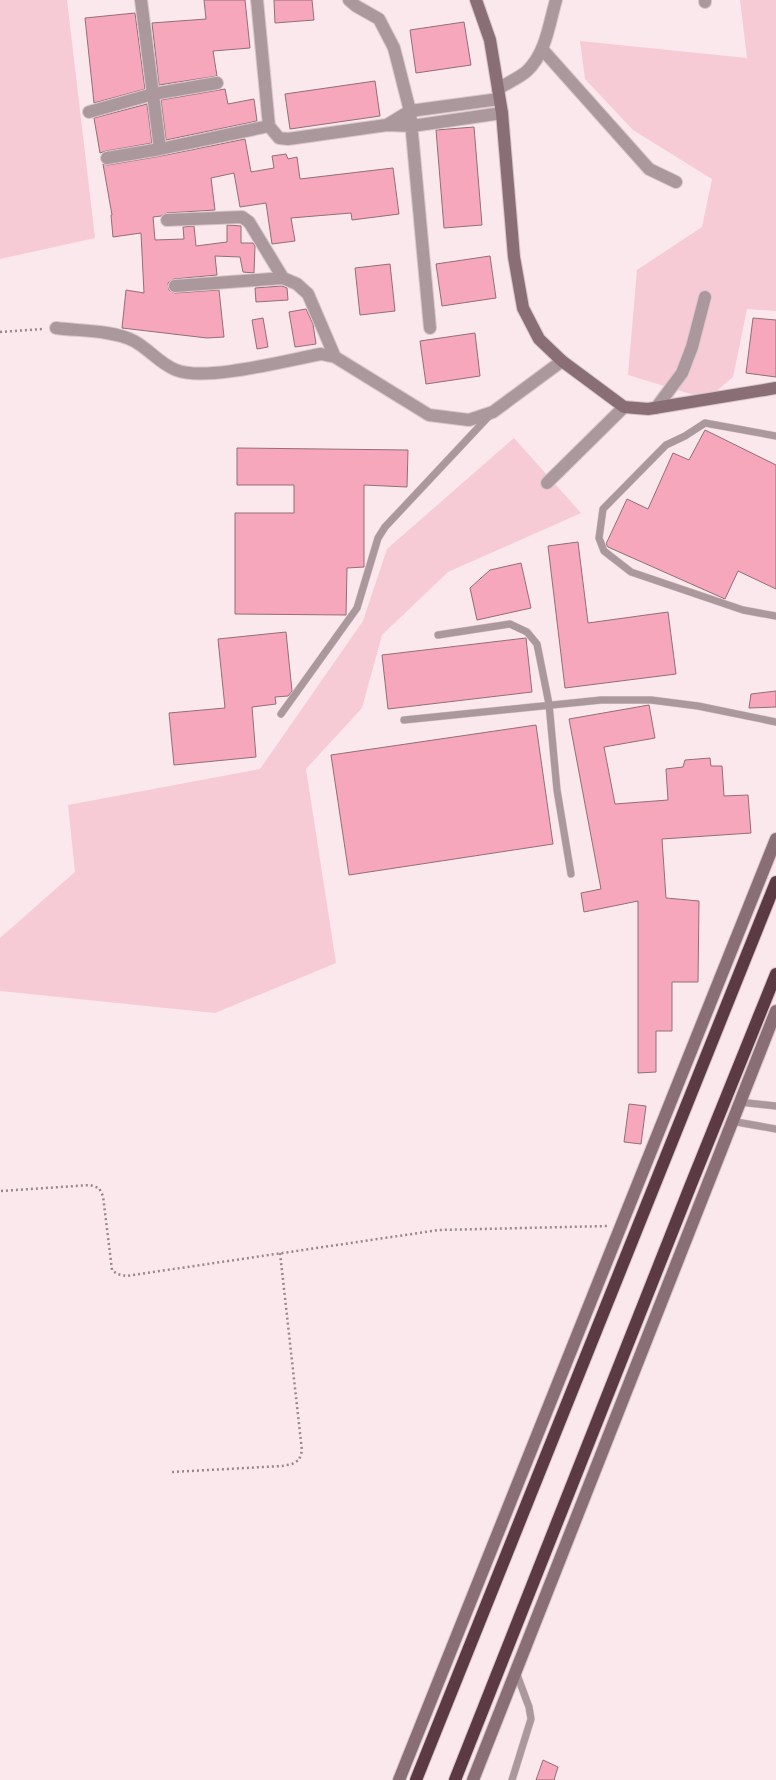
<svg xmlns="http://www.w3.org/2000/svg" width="776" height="1780" viewBox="0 0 776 1780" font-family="'DM Sans',sans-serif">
	<rect width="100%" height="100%" fill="#fae8ec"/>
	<path fill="#f7cbd5" d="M0,0H67L95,238L0,259Z
		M740,0H776V311L747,309L733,377L707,399L628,375L637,270L702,227L712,179L633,130L585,79L580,41L747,58Z
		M514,438L581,513L448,572L382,635L362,708L306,769L336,963L215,1013L0,991V938L75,872L68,805L260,769L363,621L387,549Z"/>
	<path fill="#f6a7bb" stroke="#946e77" d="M204,0H245L250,48L213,51L217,76L159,85L152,23L206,19Z
		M274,0H312L314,20L275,23Z
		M135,13L145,89L94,103L85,18Z
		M464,22L471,65L416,73L410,30Z
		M375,81L380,116L290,129L285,94Z
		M225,89L228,104L254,99L257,121L166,140L161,100Z
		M147,104L152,143L106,151L100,153L94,118Z
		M474,127L482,225L444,228L436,130Z
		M245,139L251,172L274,168L272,156L286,154L288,159L297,157L300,179L393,168L399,214L352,220L351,213L291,218L295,241L272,244L266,203L240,207L234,173L211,178L215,210L167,213L161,216L153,217L155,240L184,239L183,227L194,226L196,246L227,242V225L241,226V243H253L255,246L254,273L243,272L240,257L215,256L217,275L174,279L168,283L169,290L175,293L219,290L224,337L207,338L122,328L126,290L144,293L141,233L113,237L111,215H112L103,164L108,165L161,156Z
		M490,256L496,298L442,306L436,264Z
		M390,264L395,311L360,315L355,268Z
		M282,286L287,288L288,300L256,302L255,288Z
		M306,309L313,324L316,344L295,347L289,312Z
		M263,318L268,347L257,349L252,320Z
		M753,318L776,320V377L746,373Z
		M475,333L480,376L426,384L420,341Z
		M705,430L776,465V589L738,571L725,599L608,547L606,544L627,499L648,509L673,453L689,460Z
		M237,448L408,450L407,487L364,485V567L347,568L346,615L235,614V513H294V485H237Z
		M578,542L588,623L668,612L676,674L565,688L548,546Z
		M521,563L531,608L477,620L470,588L490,570Z
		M286,632L292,691L288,696L275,697L276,704L252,707L256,757L174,765L169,713L225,708L218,639Z
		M526,638L532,692L388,709L382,655Z
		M776,691V707L749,708L751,694Z
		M649,705L655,738L604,747L615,804L668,800L666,769L683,767L685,760L710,758L711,766H722L724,796L748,795L751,833L662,839L666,898L699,901L698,982H672V1031H656V1072L638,1073V901L584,912L581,893L601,889L569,719Z
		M536,725L553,844L349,875L331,755Z
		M629,1104L646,1106L641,1144L624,1142Z
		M543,1760L558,1767L554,1780H536Z"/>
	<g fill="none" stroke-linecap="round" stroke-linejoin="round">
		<g stroke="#d8c6ca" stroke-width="8">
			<path id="lane" d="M776,436L705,423L685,436L666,445L603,509L599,538L604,551L631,572L743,610L776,616
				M438,635L510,624L527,632L537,644L549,704L557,790L571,874
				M281,714L357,608L378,538L385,527L490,415
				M404,720L601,700H651L698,706L776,722
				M739,1102L776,1106
				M731,1121L776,1129
				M512,1780L531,1719L529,1707L516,1672"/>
		</g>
		<g stroke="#d8c6ca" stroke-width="14">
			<path id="street" d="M141,0L160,149
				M257,0L269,126L279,138L288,139L387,125L412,126L502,113
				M349,0L356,6L379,19L394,48L410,111L430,328
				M705,2V0
				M542,49L649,169L676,182
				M498,89C507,83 519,78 527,71C546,53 549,24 556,0
				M89,112L153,94L217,83
				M387,125L410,111L499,99
				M107,158L160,149L269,126
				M167,220L242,217L249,222L283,278
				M175,286L283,278L297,284L308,294L335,357
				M56,328C79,331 113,330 134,341C149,349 160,364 176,370C206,382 287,360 321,354L335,357L429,415L469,420L493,412L562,361
				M656,408L682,373L692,347L705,297
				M547,483L624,407"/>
		</g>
		<g stroke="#d8c6ca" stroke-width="14">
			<path id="secondary" d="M476,0L490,40L502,113L514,257L523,308L539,339L562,361L624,407L648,409L776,388
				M399,1780L776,839
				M473,1780L776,1011"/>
		</g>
		<g stroke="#d8c6ca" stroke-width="14">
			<path id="highway" d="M416,1780L776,882
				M455,1780L690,1187L776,974"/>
		</g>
		<path stroke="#98878b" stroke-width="2.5" stroke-dasharray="2 3" stroke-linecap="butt" d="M0,332L43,329
			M1,1191L90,1185L99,1188L103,1196L112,1270L117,1274L126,1276L439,1230L608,1226
			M172,1472L282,1466L292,1464L299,1460L302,1451L280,1253"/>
		<use href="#lane" stroke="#ab989c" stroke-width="7"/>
		<use href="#street" stroke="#ab989c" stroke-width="12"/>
		<use href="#secondary" stroke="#896f75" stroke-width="12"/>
		<use href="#highway" stroke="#5c3a43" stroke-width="12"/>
	</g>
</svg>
